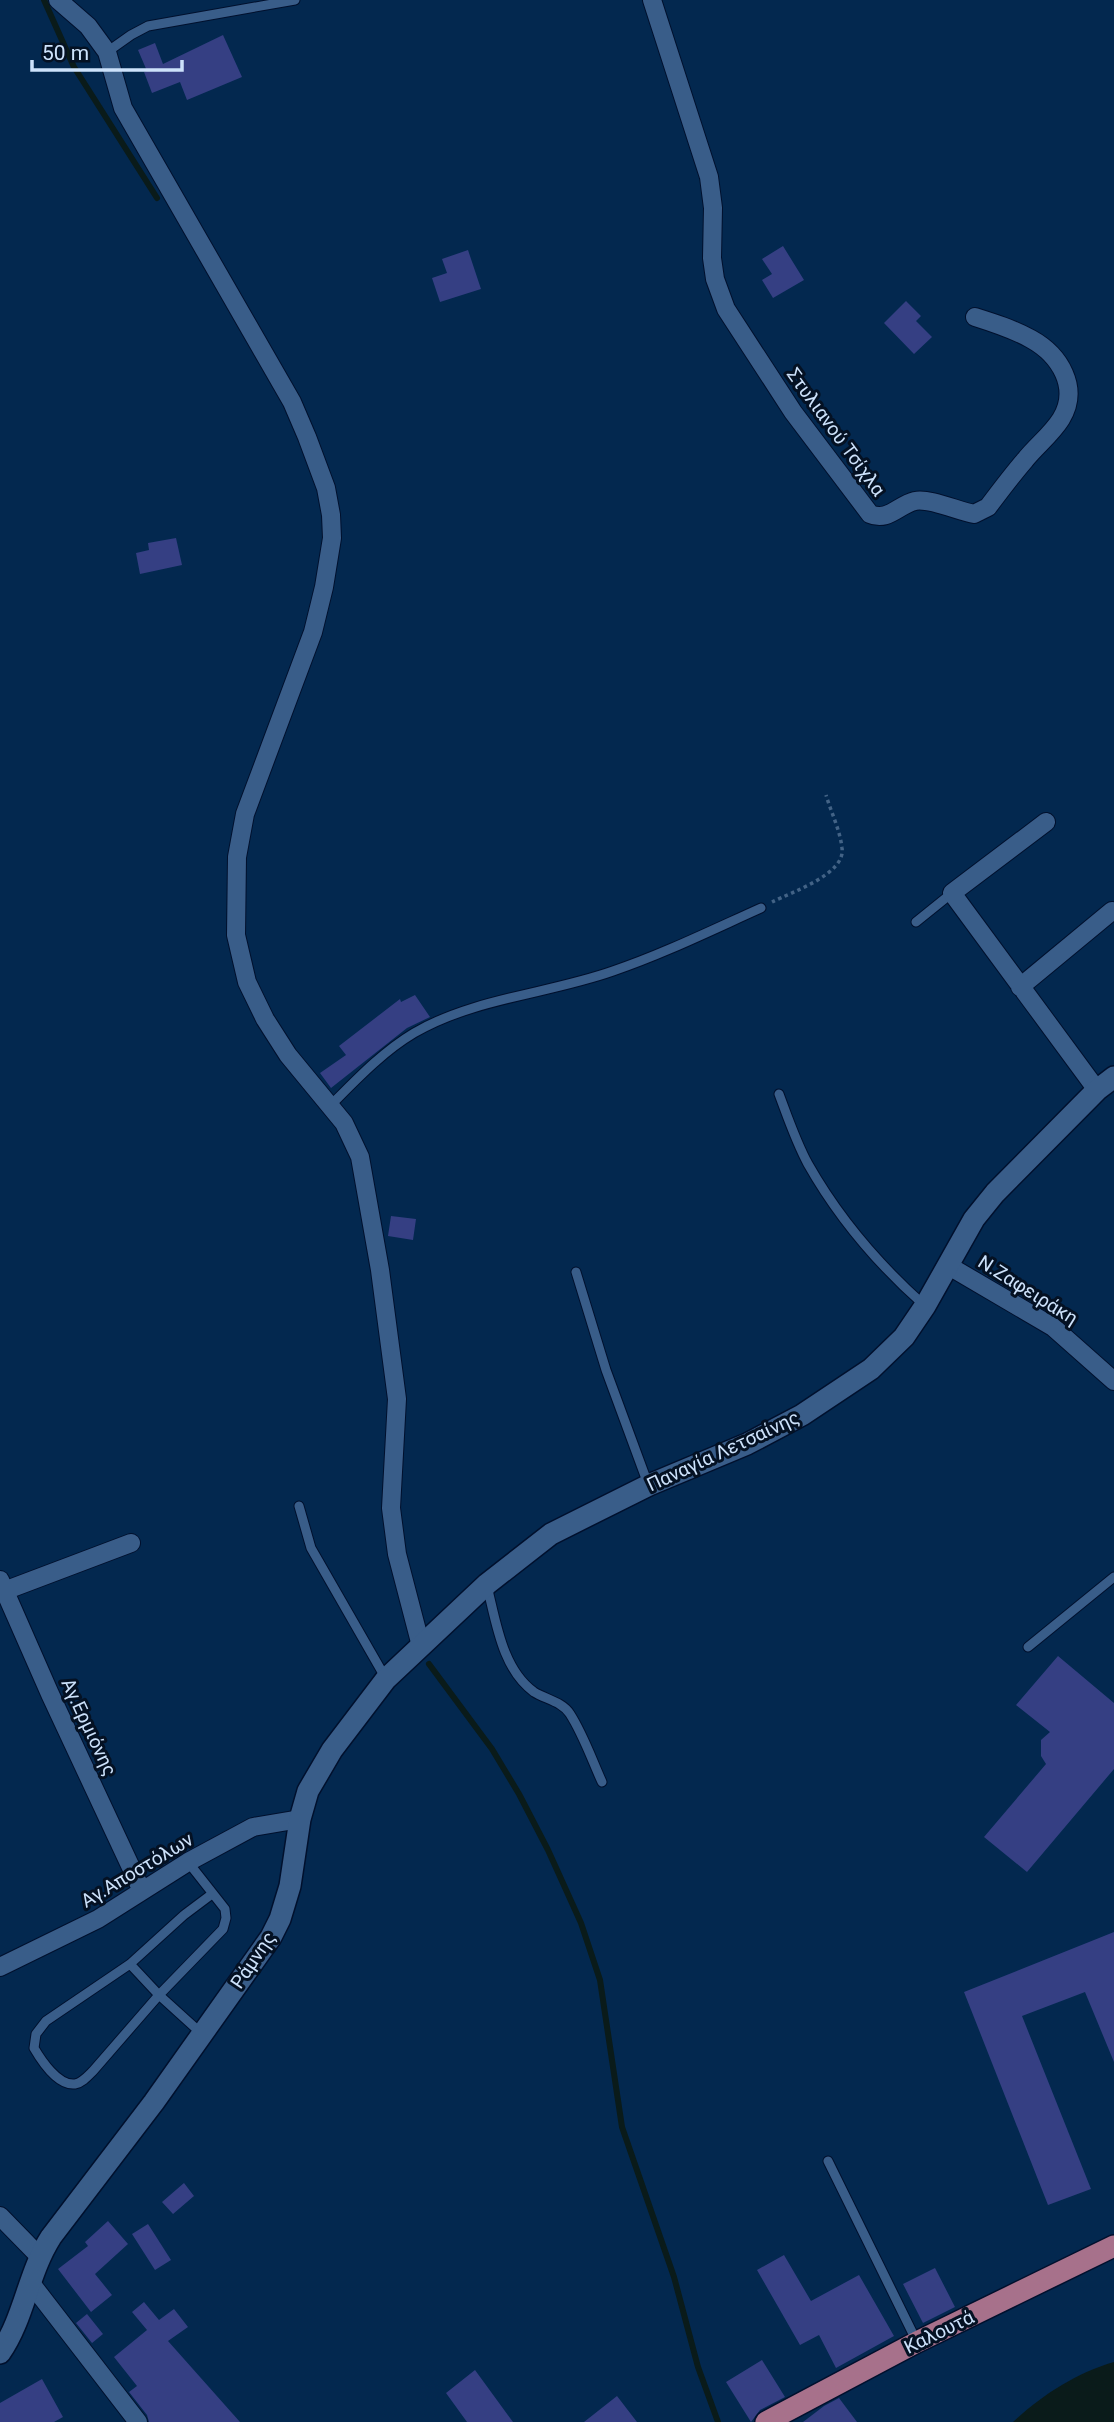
<svg xmlns="http://www.w3.org/2000/svg" width="1114" height="2422" viewBox="0 0 1114 2422" font-family="Roboto,sans-serif">
	<rect width="100%" height="100%" fill="#03284f"/>
	<path fill="#0a1b1a" d="M1114,2362V2422H1013C1042,2395 1076,2373 1114,2362Z"/>
	<g fill="none" stroke-linecap="round" stroke-linejoin="round">
		<path stroke="#0a1b1a" stroke-width="6" d="M44,0L74,67L157,198
			M429,1664L492,1749L519,1794L548,1850L581,1923L600,1980L622,2127L674,2277L698,2367L718,2422"/>
	</g>
	<path fill="#353f83" d="M223,35L242,77L187,100L180,82L152,93L144,72L147,71L138,50L155,43L163,64Z
		M783,246L804,280L773,298L762,280L772,274L762,259Z
		M468,250L481,289L440,302L432,278L447,273L442,259Z
		M906,301L921,316L916,321L932,337L914,354L884,323Z
		M176,538L182,565L140,574L136,553L149,550L148,543Z
		M415,995L430,1017L407,1028L331,1088L320,1073L346,1055L339,1046L400,999L401,1002Z
		M391,1216L416,1219L413,1240L388,1236Z
		M1058,1656L1114,1703V1769L1027,1872L984,1837L1046,1764L1041,1756V1740L1050,1732L1016,1705Z
		M1114,1932V2062L1085,1992L1022,2016L1091,2189L1048,2205L964,1992Z
		M184,2183L194,2196L173,2214L162,2202Z
		M108,2221L128,2244L95,2274L112,2295L91,2312L58,2269L88,2246L85,2242Z
		M148,2224L171,2260L155,2270L132,2234Z
		M784,2255L811,2301L859,2275L894,2336L836,2368L819,2335L800,2345L757,2270Z
		M935,2268L955,2307L923,2323L903,2284Z
		M144,2302L159,2320L174,2309L188,2327L168,2341L240,2422H149L147,2415L129,2392L137,2386L114,2357L147,2330L132,2312Z
		M87,2314L103,2334L92,2343L76,2323Z
		M762,2360L785,2397L760,2410L751,2422L726,2382Z
		M475,2370L513,2422H467L446,2393Z
		M42,2379L63,2417L54,2422H0V2403Z
		M617,2396L637,2422H584Z
		M839,2398L857,2422H803L824,2406Z"/>
	<g fill="none" stroke-linecap="round" stroke-linejoin="round">
		<g stroke="#00102d" stroke-width="11">
			<path id="lane" d="M107,52L131,35L148,26L295,0
				M916,922L952,893
				M779,1094C788,1118 796,1142 808,1164C838,1217 879,1265 924,1305
				M329,1107C355,1081 382,1052 414,1033C474,998 548,994 613,971C663,954 712,930 761,908
				M576,1272L606,1370L648,1484
				M299,1506L311,1548L385,1677
				M487,1586C496,1621 502,1669 534,1692C545,1699 563,1702 570,1714C583,1734 592,1760 602,1782
				M1028,1647L1114,1577
				M188,1862L225,1909L226,1918L223,1929L159,1995L93,2071C88,2076 82,2083 75,2084C58,2086 41,2060 34,2048L36,2034L46,2021L130,1964L184,1915L212,1894
				M130,1964L159,1995L201,2033
				M828,2161L917,2342"/>
		</g>
		<g stroke="#00102d" stroke-width="20">
			<path id="street" d="M58,0L88,26L107,52L123,108L292,402L307,437L326,488L331,515L332,538L324,587L313,632L245,814L237,857L236,935L247,982L265,1019L288,1055L344,1123L360,1157L380,1270L397,1399L391,1508L397,1554L421,1646
				M652,0L709,177L713,208L712,258L715,279L726,309L793,412L870,514C888,522 898,505 915,501C930,498 958,511 974,514L988,507C1000,491 1012,475 1025,460C1036,446 1051,435 1061,419C1080,388 1060,355 1031,339C1013,329 994,323 975,317
				M1046,822L952,893L1097,1090
				M1020,987L1112,911
				M949,1266L1053,1327L1114,1381
				M0,1580L50,1694L142,1891
				M4,1591L131,1543
				M0,1967L98,1919L188,1862L253,1827L300,1819
				M0,2216L39,2256
				M30,2282L138,2422"/>
		</g>
		<g stroke="#00102d" stroke-width="24">
			<path id="secondary" d="M0,2353C24,2319 28,2273 51,2237L154,2102L271,1937L280,1919L290,1886L300,1819L308,1791L332,1750L386,1679L487,1584L551,1534L649,1485L747,1444L802,1415L871,1369L904,1337L925,1306L974,1219L995,1193L1097,1090L1114,1077"/>
		</g>
		<g stroke="#00102d" stroke-width="24">
			<path id="primary" d="M766,2422L917,2342L1114,2246"/>
		</g>
		<path stroke="#436386" stroke-width="3.5" stroke-dasharray="3.5 3.5" stroke-linecap="butt" d="M772,902C792,892 846,874 842,848C840,830 831,812 826,795"/>
		<use href="#lane" stroke="#395d89" stroke-width="9"/>
		<use href="#street" stroke="#395d89" stroke-width="18"/>
		<use href="#secondary" stroke="#395d89" stroke-width="21"/>
		<use href="#primary" stroke="#a7718b" stroke-width="21"/>
	</g>
	<g text-anchor="middle" dominant-baseline="central" stroke-width="6" stroke-linejoin="round" paint-order="stroke">
		<g font-size="19" fill="#cde2fb" stroke="#041123">
			<text transform="translate(836 432) rotate(54)">Στυλιανού Τσίχλα</text>
			<text transform="translate(1028 1290) rotate(32)">Ν.Ζαφειράκη</text>
			<text transform="translate(723 1451) rotate(-25)">Παναγία Λετσαίνης</text>
			<text transform="translate(89 1727) rotate(65)">Αγ.Ερμιόνης</text>
			<text transform="translate(137 1870) rotate(-31)">Αγ.Αποστόλων</text>
			<text transform="translate(253 1960) rotate(-56)">Ράμνης</text>
			<text transform="translate(939 2332) rotate(-26)">Καλουτά</text>
		</g>
	</g>
	<path d="M32 60v10h150v-10" fill="none" stroke="#cde2fb" stroke-width="3.5"/>
	<text x="42" y="60" font-size="21" fill="#cde2fb" stroke="#041123" stroke-width="5" paint-order="stroke">50 m</text>
</svg>
